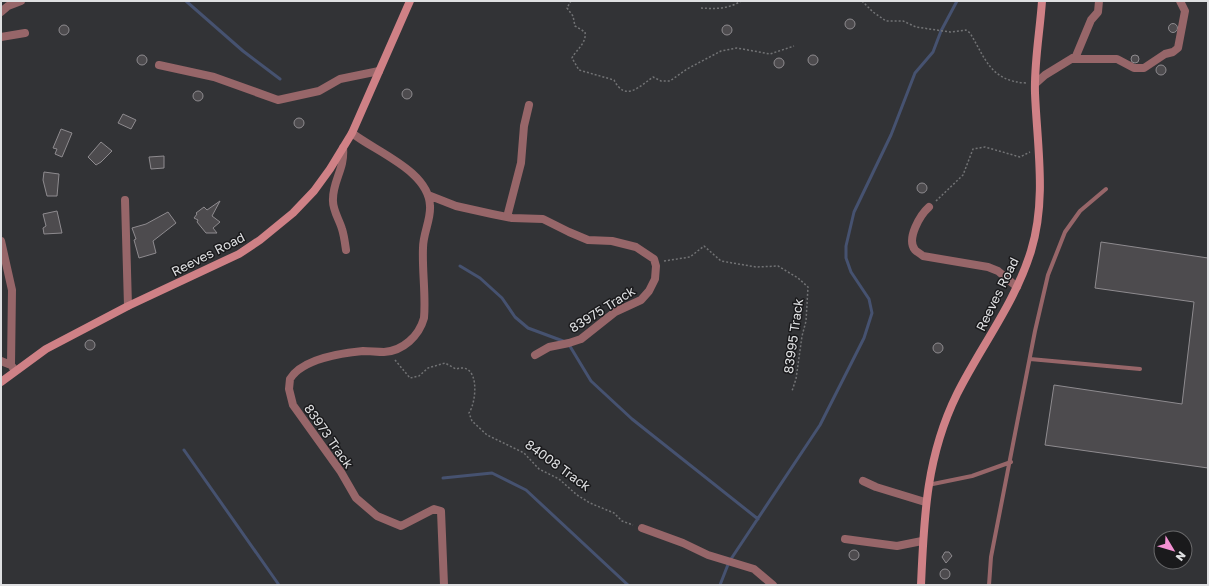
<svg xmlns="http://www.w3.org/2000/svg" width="1209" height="586" viewBox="0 0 1209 586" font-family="'Golos Text',sans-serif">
	<rect width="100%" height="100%" fill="#323336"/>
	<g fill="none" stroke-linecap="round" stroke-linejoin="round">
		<path stroke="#465270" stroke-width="3" d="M186,1L243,51L280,79
			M460,266L480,278L502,298L515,317L528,328L563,341
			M568,343L591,381L632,419L758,519
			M184,450L279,585
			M443,478L492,473L526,490L628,585
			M720,585L729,562L820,425L864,338L872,313L869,299L851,272L846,258V246L854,212L891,135L915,73L933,52L941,31L957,1"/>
	</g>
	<path fill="#4d4b4e" stroke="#8e8b8f" d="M845 24a5 5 0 1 1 10 0a5 5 0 1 1-10 0Z
		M1168.5 28a4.5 4.5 0 1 1 9 0a4.5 4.5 0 1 1-9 0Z
		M59 30a5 5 0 1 1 10 0a5 5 0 1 1-10 0Z
		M722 30a5 5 0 1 1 10 0a5 5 0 1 1-10 0Z
		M1131 59a4 4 0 1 1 8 0a4 4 0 1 1-8 0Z
		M137 60a5 5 0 1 1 10 0a5 5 0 1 1-10 0Z
		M808 60a5 5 0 1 1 10 0a5 5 0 1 1-10 0Z
		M774 63a5 5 0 1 1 10 0a5 5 0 1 1-10 0Z
		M1156 70a5 5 0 1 1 10 0a5 5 0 1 1-10 0Z
		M402 94a5 5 0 1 1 10 0a5 5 0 1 1-10 0Z
		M193 96a5 5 0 1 1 10 0a5 5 0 1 1-10 0Z
		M123,114L136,120L131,129L118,123Z
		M294 123a5 5 0 1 1 10 0a5 5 0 1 1-10 0Z
		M61,129L72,133L62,157L55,154L57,149L53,148Z
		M101,142L112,151L101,162L96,165L88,157Z
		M164,156V168L151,169L149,157Z
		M44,172L59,174L57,196H47L43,180Z
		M917 188a5 5 0 1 1 10 0a5 5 0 1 1-10 0Z
		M220,201L212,216L220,222L213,228L217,233H206L197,222L198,220L194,218L197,214L196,213L204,207L207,210Z
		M57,211L62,233L44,234L43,228L46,226L43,214Z
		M168,212L176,223L153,241L156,253L139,258L134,240L136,239L132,228L146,224Z
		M1101,242L1208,258V468L1045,445L1054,385L1182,404L1194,302L1095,288Z
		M85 345a5 5 0 1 1 10 0a5 5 0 1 1-10 0Z
		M933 348a5 5 0 1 1 10 0a5 5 0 1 1-10 0Z
		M849 555a5 5 0 1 1 10 0a5 5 0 1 1-10 0Z
		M945,552H949L952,556L946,563L942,557Z
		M940 574a5 5 0 1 1 10 0a5 5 0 1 1-10 0Z"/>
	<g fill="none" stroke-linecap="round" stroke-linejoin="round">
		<path stroke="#727375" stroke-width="1.5" stroke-dasharray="2 2" stroke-linecap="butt" d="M571,1L567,8L573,16L575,26L585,32C587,43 576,50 572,58L579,70L614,80C625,102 639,87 653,77L661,81H670L687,69L721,51L737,48L770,54L794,46
			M862,1L873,12L886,21H903L916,27L950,32L966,30L970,33C986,59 990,81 1026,83
			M701,8C714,9 729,9 741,1
			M936,201L963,175L973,149L985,147L1020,157L1030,152
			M664,261L690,257L704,246L721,261L756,267L778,266L798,278L808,287L806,321L802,336L796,379L792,391
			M395,360L410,378L419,376L428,368L445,363L456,369C480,361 477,401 469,413L472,421L487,435L524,453L539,469L559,479L577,495L590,503L614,513L622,521L633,525"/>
		<path stroke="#976669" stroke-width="4" d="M1030,359L1140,369
			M928,485L972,476L1011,462
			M989,585L991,557L1035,331L1048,275L1065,232L1080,211L1106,189"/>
		<path stroke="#976669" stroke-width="8" d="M1,12L8,6L21,1
			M1,37L25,33
			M1073,59H1117L1134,68H1144L1165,54L1173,52L1178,48L1185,11L1180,1
			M159,65L214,77L278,100L319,91L340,79L379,71
			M1036,83L1045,75L1076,56L1091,20L1098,12L1099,1
			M352,133C376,152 429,171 430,206C431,220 423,233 423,248C422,271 426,295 424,318C419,336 403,351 384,352C377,352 370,351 363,351C342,353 302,359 290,379L289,389L293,405L341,472L356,498L377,516L401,526L434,509L441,511L444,585
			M343,148C345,169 333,180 333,199C332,209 339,219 342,229C344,235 345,243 346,250
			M428,195L456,206L492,214L512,218L543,219L569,232L588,240L612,241L636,247L654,259L656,266L655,279L649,291L641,300L615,312L581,339L569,343L549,347L535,355
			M125,200L128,306
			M929,207C920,215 906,239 915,250C917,252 921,254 923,256L988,267L998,271L1017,287
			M507,217L521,163L524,126L529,105
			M1,241L12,290L11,365
			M1,361L11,365L14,369
			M863,481L876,487L925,502
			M642,528L683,543L708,555L754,569L773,585
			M845,539L897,546L922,541"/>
		<path stroke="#cf8186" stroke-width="8" d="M1,382L46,349L128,306L239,254L260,240L293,213L314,191L330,169L352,133L410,1
			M921,585C924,517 926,457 957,394C981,346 1015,303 1031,251C1047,199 1037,145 1035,93C1034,63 1040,31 1042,1"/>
	</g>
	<g text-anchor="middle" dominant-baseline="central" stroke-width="3" stroke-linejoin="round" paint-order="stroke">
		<g font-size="13" fill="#dfe0e2" stroke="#1a1a1c">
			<text transform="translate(208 254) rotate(-27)">Reeves Road</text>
			<text transform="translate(997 294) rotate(-64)">Reeves Road</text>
			<text transform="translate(602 309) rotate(-32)">83975 Track</text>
			<text transform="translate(793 336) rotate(-82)">83995 Track</text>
			<text transform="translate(329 436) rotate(55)">83973 Track</text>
			<text transform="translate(558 465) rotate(36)">84008 Track</text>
		</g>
	</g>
	<rect width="1209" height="586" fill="none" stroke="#dfe0e2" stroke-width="4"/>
	<g transform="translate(1173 550) rotate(128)"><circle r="19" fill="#1a1a1c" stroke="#69696b"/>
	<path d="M0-3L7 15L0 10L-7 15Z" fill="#f491d3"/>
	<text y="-6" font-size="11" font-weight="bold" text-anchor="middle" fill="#dfe0e2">N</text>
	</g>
</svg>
